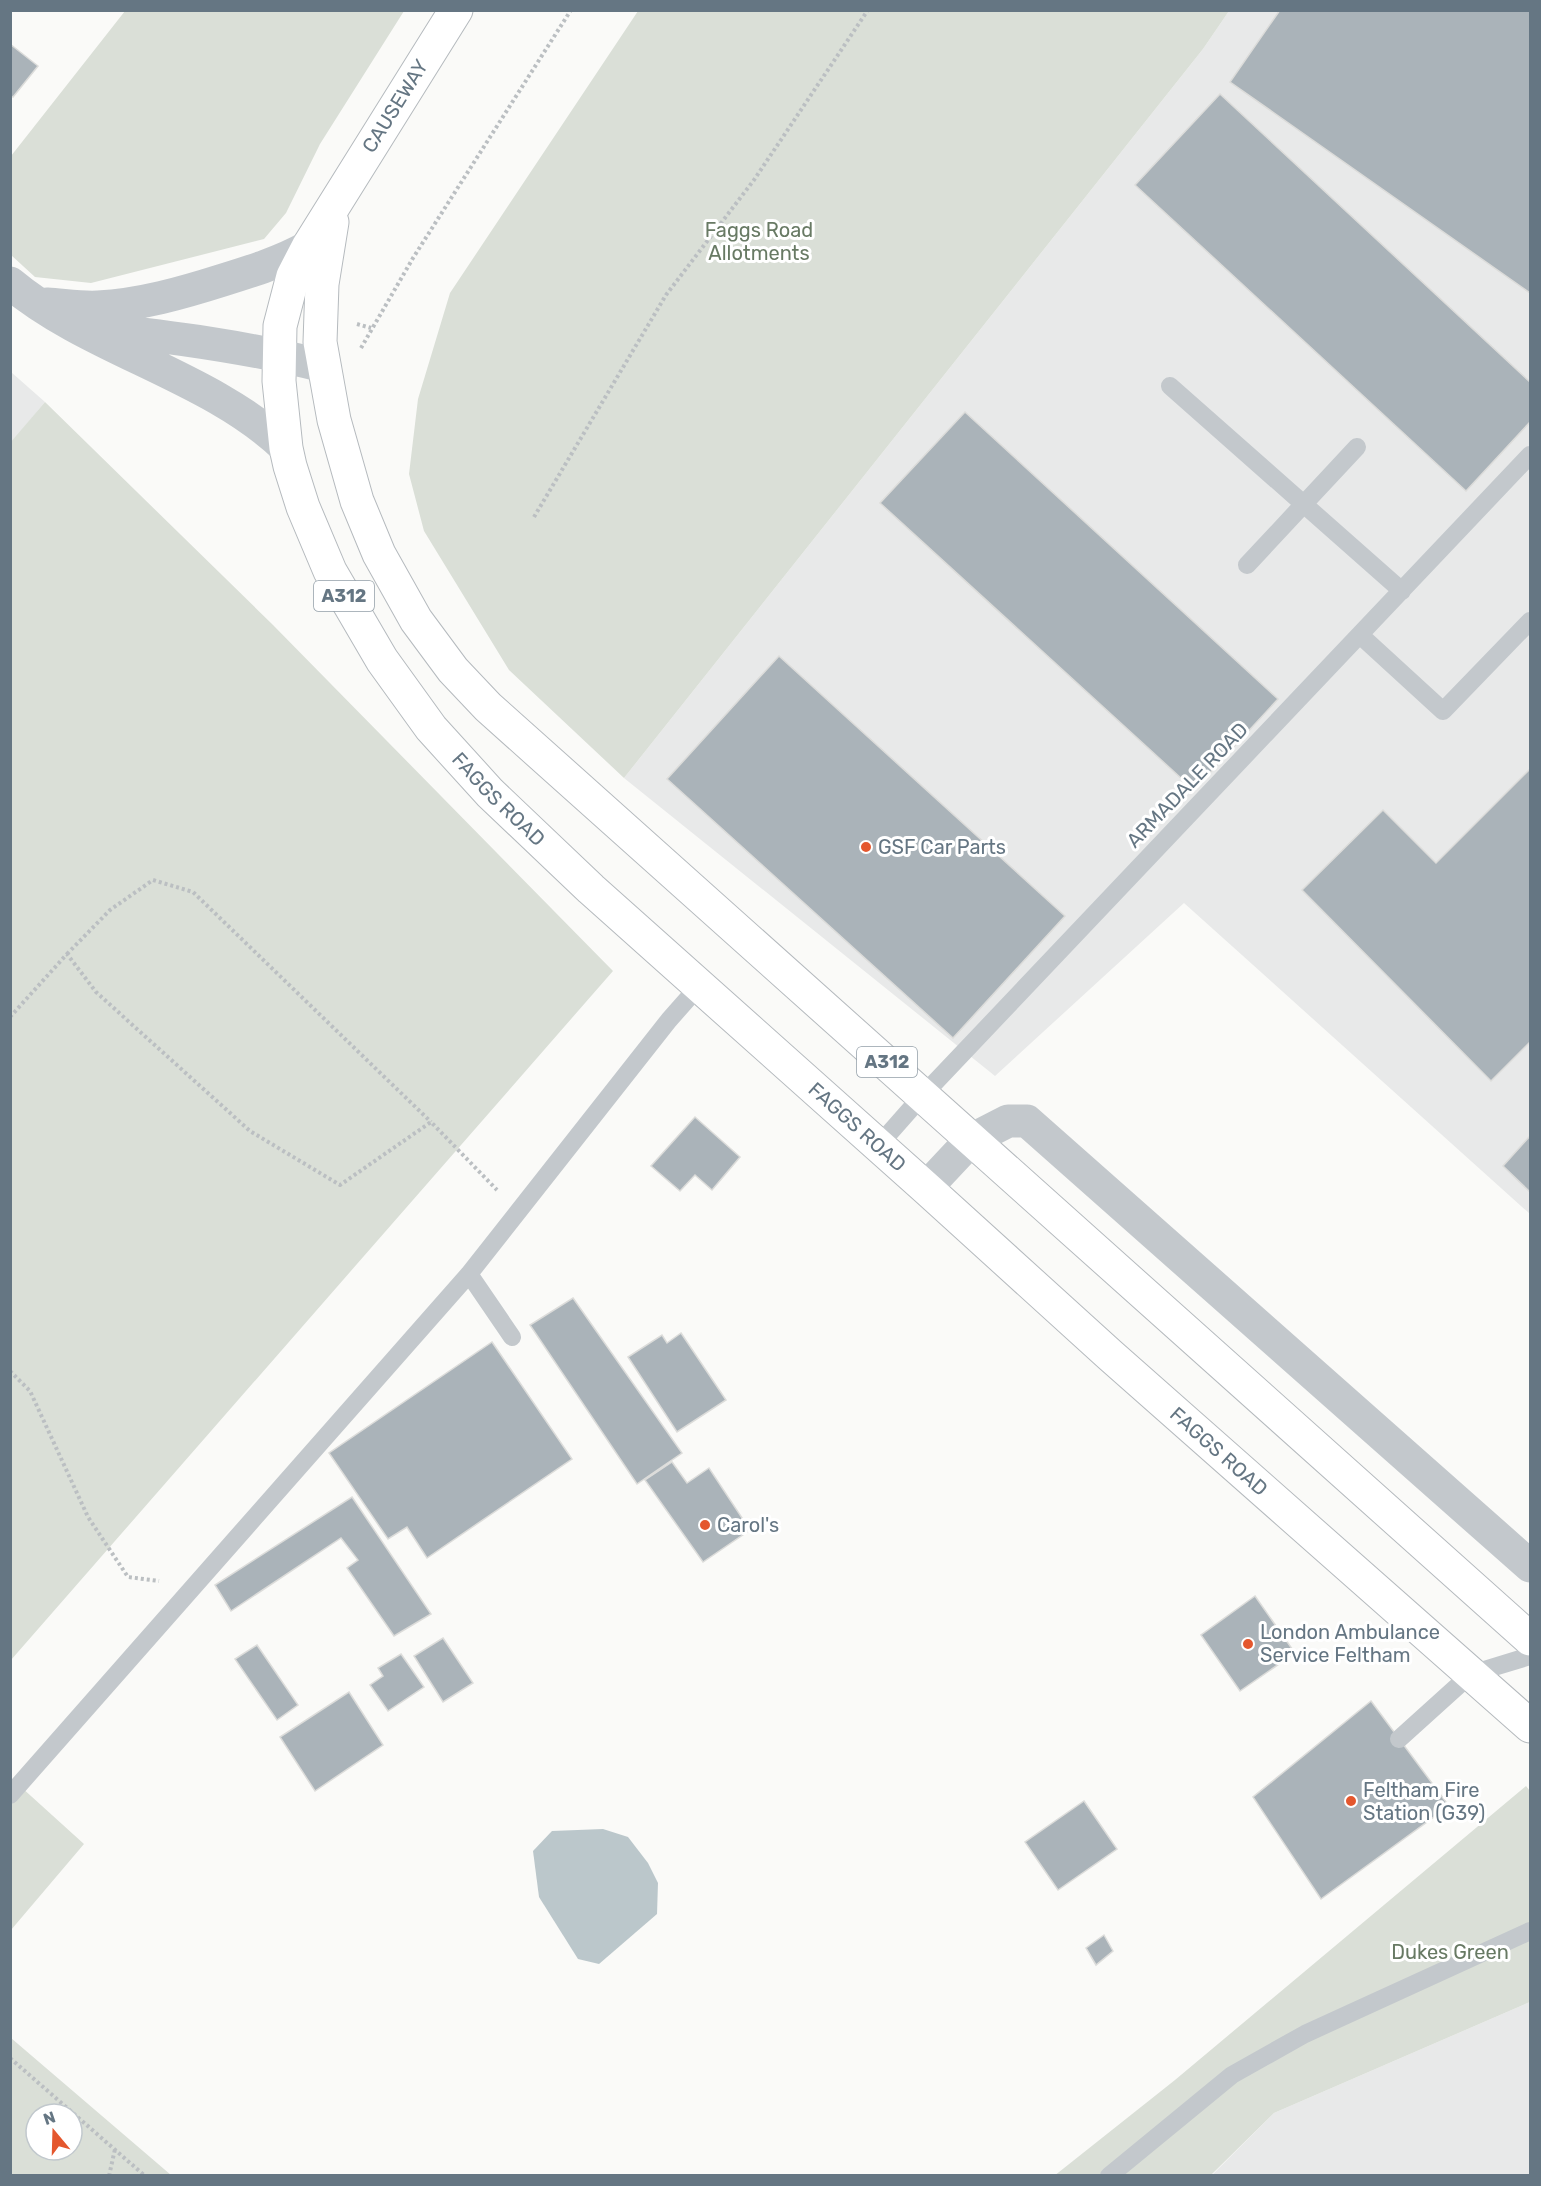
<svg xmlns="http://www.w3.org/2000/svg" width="1541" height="2186" viewBox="0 0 1541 2186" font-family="Rubik,sans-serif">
	<rect width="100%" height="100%" fill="#fafaf8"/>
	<path fill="#e8e9e9" d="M1229,11H1530V1214L1184,903L995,1076L624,778L1203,49Z
		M11,372L45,402L11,443Z
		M1530,2002V2175L1211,2176L1274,2113Z"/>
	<path fill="#dadfd7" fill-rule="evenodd" d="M125,11H404L320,144L286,213L264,239L91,283L35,277L11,255V156Z
		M638,11H1229L1203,49L624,778L509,670L424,531L409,474L418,399L450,293Z
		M45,402L273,625L613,971L11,1660L10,443Z
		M10,1777L84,1844L11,1930H10Z
		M1526,1786L1530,1791V2002L1274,2113L1211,2175L1054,2176L1175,2080Z
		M10,2038H11L171,2175H11ZM36,2114H72V2150H36Z"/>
	<path fill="#bbc7cb" d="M603,1829L628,1837L648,1863L658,1883L657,1914L599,1964L578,1959L539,1897L533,1851L552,1831Z"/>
	<path fill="#aab3b9" stroke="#dcdcda" stroke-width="1.5" d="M1280,10H1530V293L1230,82Z
		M10,44L38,66L13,97L10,95Z
		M1220,94L1530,382V422L1466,491L1135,185Z
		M965,412L1278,699L1194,790L880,503Z
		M779,656L1065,916L953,1038L667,779Z
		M1530,769V1042L1491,1081L1302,890L1383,810L1436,863Z
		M695,1117L740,1157L712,1190L695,1175L680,1191L651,1166Z
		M1530,1136V1192L1503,1166Z
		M573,1298L682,1453L637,1484L530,1325Z
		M681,1333L726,1400L677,1432L628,1357L662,1335L667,1343Z
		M492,1342L572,1459L427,1558L407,1527L388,1539L329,1453Z
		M672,1462L687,1483L709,1468L750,1530L703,1562L645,1480Z
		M352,1497L431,1614L394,1636L347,1568L358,1560L341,1538L231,1611L215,1585Z
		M1255,1596L1295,1653L1240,1691L1201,1635Z
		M443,1638L473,1683L443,1702L414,1656Z
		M257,1645L298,1705L277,1720L235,1659Z
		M401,1654L424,1687L388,1711L370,1685L383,1676L378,1668Z
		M349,1692L383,1745L315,1791L280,1737Z
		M1371,1701L1449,1806L1321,1899L1253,1797Z
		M1084,1801L1117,1849L1058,1890L1025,1842Z
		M1104,1935L1113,1951L1096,1965L1086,1948Z"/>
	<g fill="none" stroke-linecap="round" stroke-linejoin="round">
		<g stroke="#b5babe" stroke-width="35">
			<g id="primary">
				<path id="s1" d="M456,10L308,247L293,276L280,326L279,381L286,448L290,466L303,507L330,571L382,660L431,728L490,793L591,889L926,1188L1110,1355L1530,1726"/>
				<path d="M332,222L322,284L320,342L334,420L357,501L379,554L416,620L453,670L488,707L1530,1639"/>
			</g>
		</g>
		<path stroke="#bbbfc2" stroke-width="4" stroke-dasharray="3 3" stroke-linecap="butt" d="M357,324L371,328
			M361,348L413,258L571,10
			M534,517L666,295L754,180L868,10
			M67,954L110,910L153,880L193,892L431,1122
			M10,1017L67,954L96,992L250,1131L340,1185L431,1122L497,1190
			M10,1371L30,1391L88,1517L128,1577L159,1581
			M10,2058L145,2176
			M109,2176L115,2149"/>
		<path stroke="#c3c8cc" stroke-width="18" d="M1170,386L1402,591
			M1247,565L1357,447
			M1360,635L1443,711L1530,621
			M878,1146L923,1095L1530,455
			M469,1274L512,1337
			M1399,1739L1471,1674L1530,1656
			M10,1795L469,1274L669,1020L699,986
			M1109,2176L1232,2075L1305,2034L1530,1931"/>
		<path stroke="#c3c8cc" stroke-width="33" d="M926,1188L971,1140L1008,1121H1027L1530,1566"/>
		<path stroke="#c3c8cc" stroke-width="33" d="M10,283C91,351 210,375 286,448
			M47,304C64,305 81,308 98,307C140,305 182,293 223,280C252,271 281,262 308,247
			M97,329C173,337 248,347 323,366"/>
		<use href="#primary" stroke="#fff" stroke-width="33"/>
	</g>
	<g fill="#e4572e" stroke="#fff" stroke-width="2">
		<circle cx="866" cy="847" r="6"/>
		<circle cx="705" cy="1525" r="6"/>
		<circle cx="1248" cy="1644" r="6"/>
		<circle cx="1351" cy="1801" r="6"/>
	</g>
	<g text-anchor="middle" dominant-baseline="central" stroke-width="6" stroke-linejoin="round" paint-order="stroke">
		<g fill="#fff" stroke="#939fa8" stroke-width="1.5">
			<rect x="314" y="581" width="60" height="30" rx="4.5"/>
			<rect x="857" y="1047" width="60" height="30" rx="4.5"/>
		</g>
		<g font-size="18" font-weight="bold" fill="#657683">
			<text x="344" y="596">A312</text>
			<text x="887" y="1062">A312</text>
		</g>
		<g font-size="20" fill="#657683" stroke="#fff">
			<text transform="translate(395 106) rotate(-58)">CAUSEWAY</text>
			<text transform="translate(1187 785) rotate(-46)">ARMADALE ROAD</text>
			<text stroke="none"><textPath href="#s1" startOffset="902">FAGGS ROAD</textPath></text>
			<text stroke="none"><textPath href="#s1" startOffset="1388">FAGGS ROAD</textPath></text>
			<text stroke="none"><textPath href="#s1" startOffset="1874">FAGGS ROAD</textPath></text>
		</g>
		<g font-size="20" fill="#687a64" stroke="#fff">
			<text x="759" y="230">Faggs Road<tspan x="759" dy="23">Allotments</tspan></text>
			<text x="1450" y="1952">Dukes Green</text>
		</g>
		<g font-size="20" fill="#657683" stroke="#fff" text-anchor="start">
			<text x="878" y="847">GSF Car Parts</text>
			<text x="717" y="1525">Carol's</text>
			<text x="1260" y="1632">London Ambulance<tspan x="1260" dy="23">Service Feltham</tspan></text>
			<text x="1363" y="1790">Feltham Fire<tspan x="1363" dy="23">Station (G39)</tspan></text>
		</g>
	</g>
	<rect width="1541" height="2186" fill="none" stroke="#657683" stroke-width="24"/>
	<g transform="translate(54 2132) rotate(341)"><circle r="28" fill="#ffffff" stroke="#c1c8cd" stroke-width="1.5"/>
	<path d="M0-4.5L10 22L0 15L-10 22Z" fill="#e4572e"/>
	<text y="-9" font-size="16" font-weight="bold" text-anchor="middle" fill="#657683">N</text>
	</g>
</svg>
